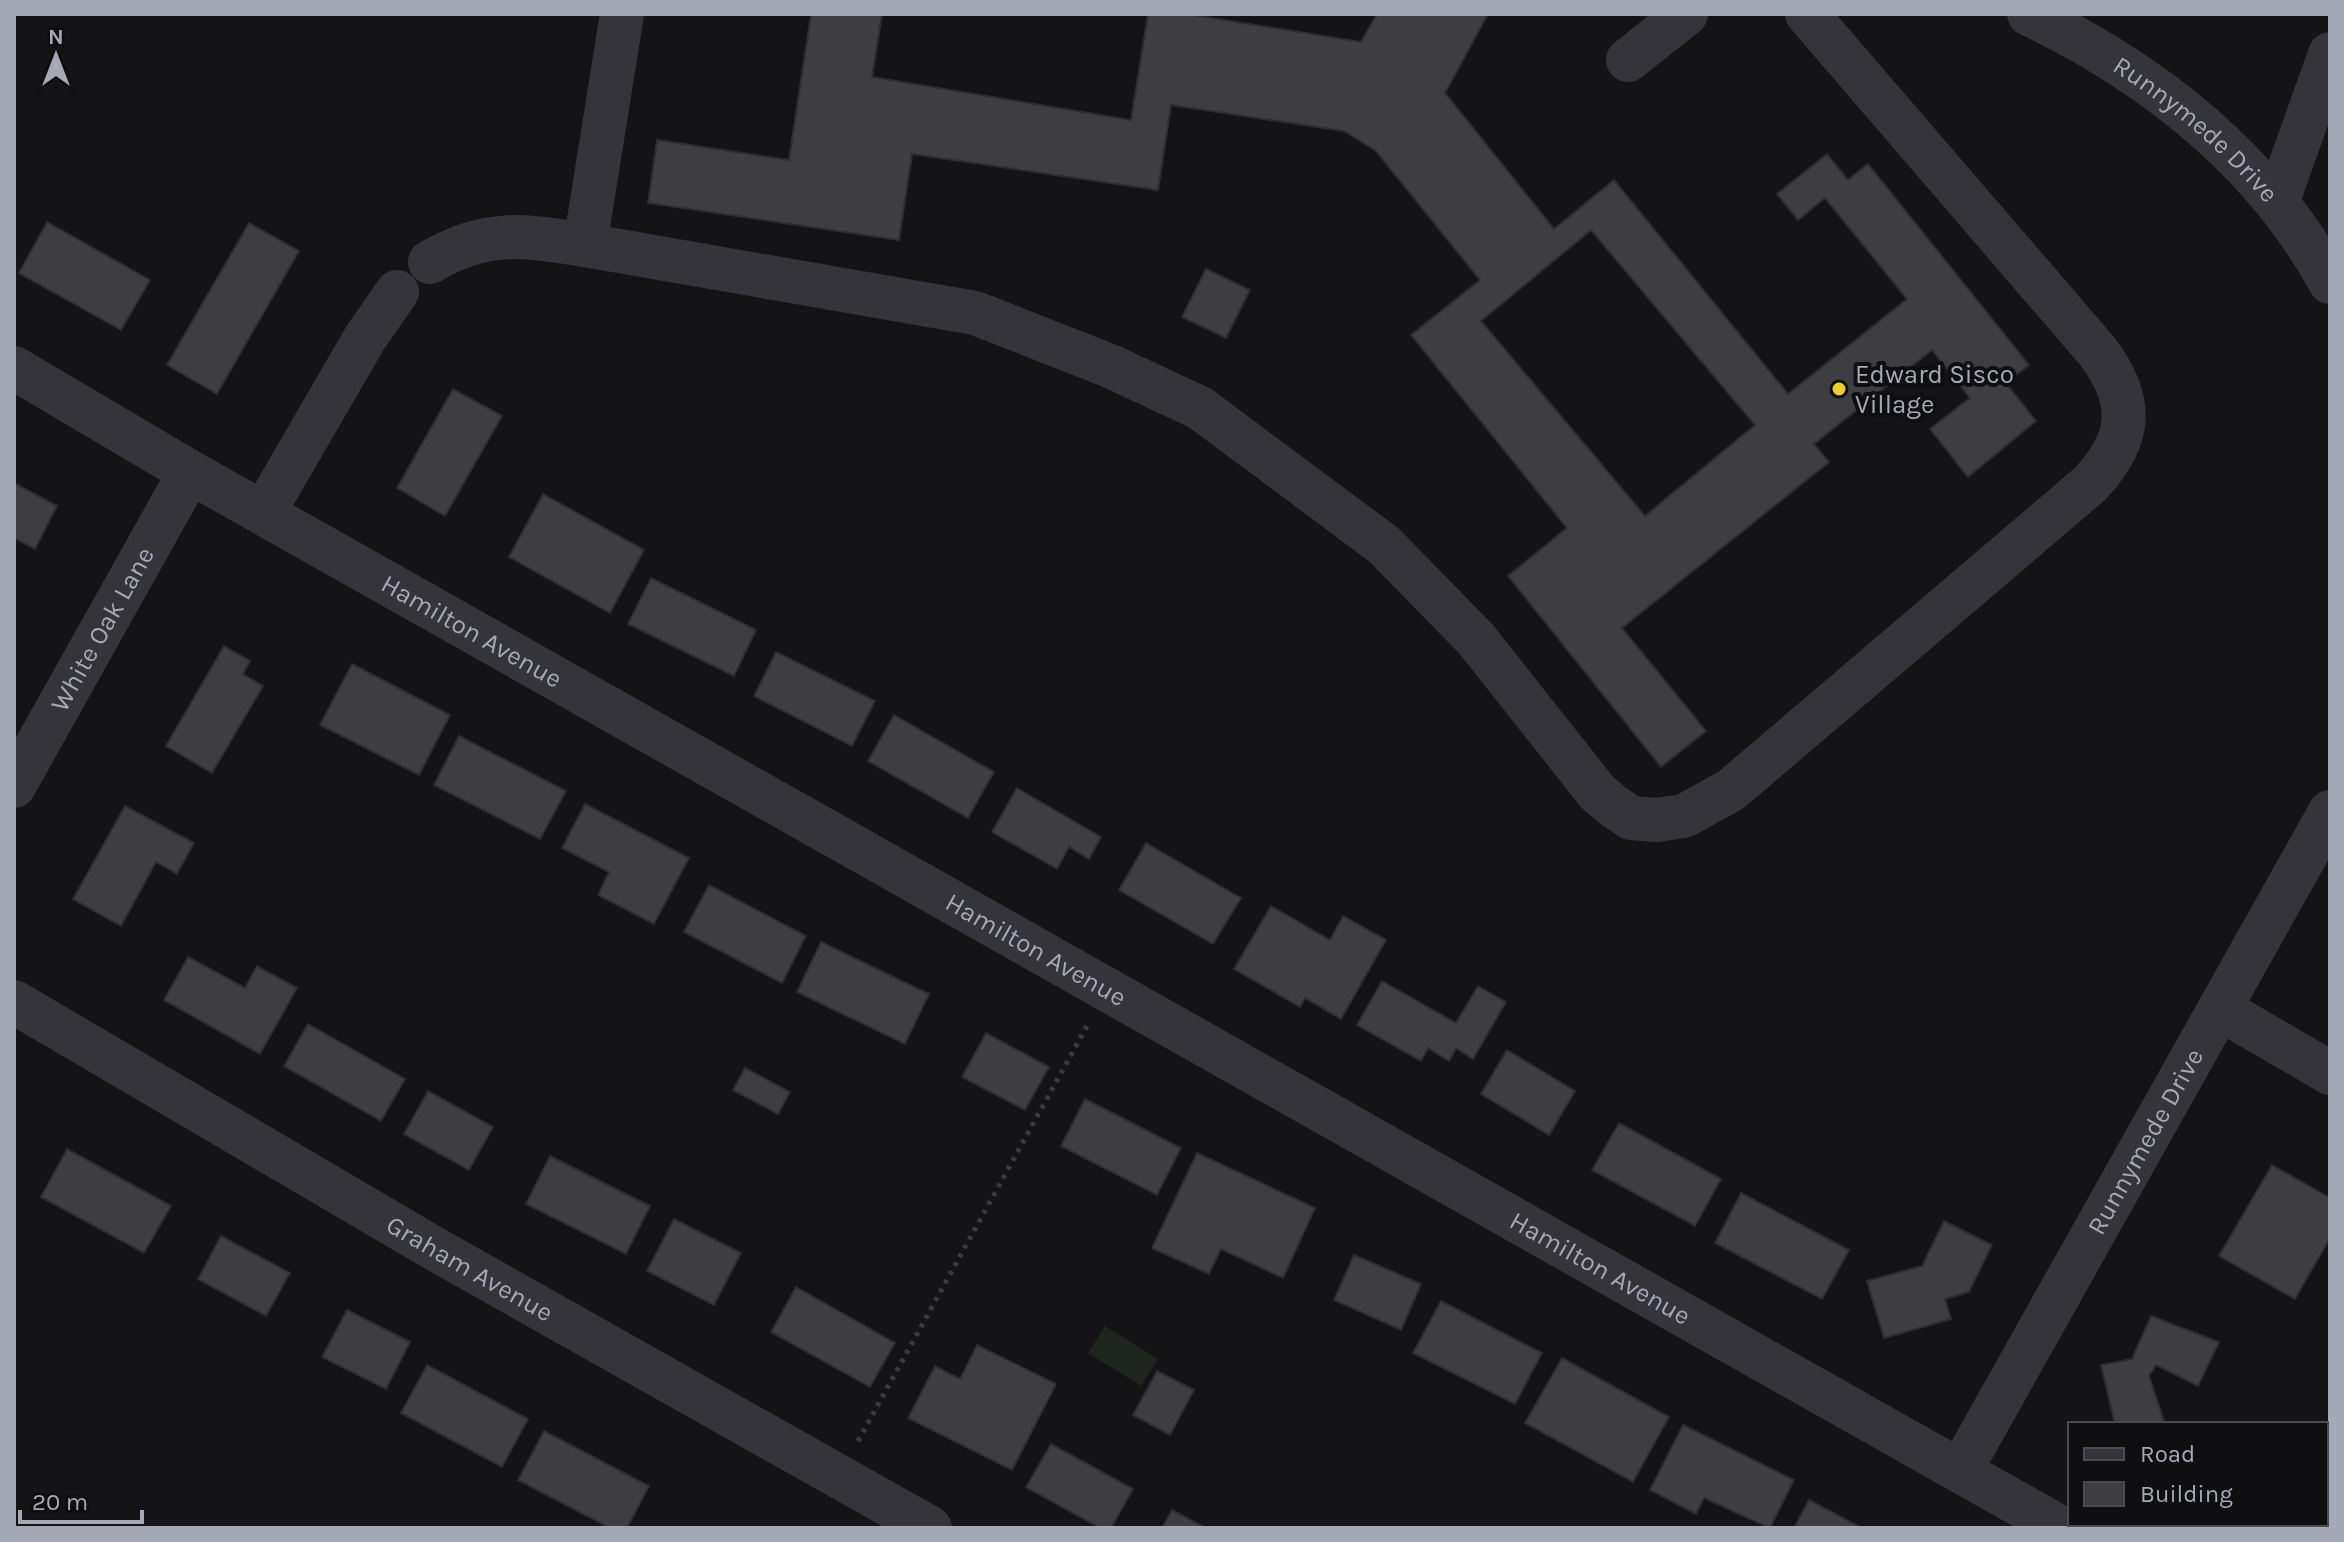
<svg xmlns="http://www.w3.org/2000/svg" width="2344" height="1542" viewBox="0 0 2344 1542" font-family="Karla,sans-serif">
	<rect width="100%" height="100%" fill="#141315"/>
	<path fill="#1e251f" d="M1105,1326L1158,1359L1141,1386L1088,1353Z"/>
	<path fill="#3e3d42" stroke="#2e2d31" stroke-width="2" fill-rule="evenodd" d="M811,14H882L872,77L1131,120L1148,14H1187L1361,42L1377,14H1488L1445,93L1554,229L1614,180L1788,394L1907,299L1825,198L1798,220L1777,194L1827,154L1848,180L1868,164L2029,365L2006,383L2036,421L1968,477L1930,429L1970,398L1932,350L1814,444L1829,462L1622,628L1706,731L1661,767L1508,576L1567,528L1411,335L1480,280L1376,151L1344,131L1171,105L1158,190L912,154L899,240L648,203L657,140L789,160ZM1591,230L1755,425L1645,516L1481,321Z
		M47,222L150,280L121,330L19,273Z
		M249,223L299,251L217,394L167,365Z
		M1206,269L1250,290L1226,338L1182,317Z
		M453,389L502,416L445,516L397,488Z
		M14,483L57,506L35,549L14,538Z
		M543,494L644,550L610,613L509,557Z
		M651,578L756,630L734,676L628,624Z
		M224,646L250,661L243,674L263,686L212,773L166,746Z
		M776,652L875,701L852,746L754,696Z
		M352,664L450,715L419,775L320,725Z
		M894,715L994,772L968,818L868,761Z
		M459,736L566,791L540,839L434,785Z
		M1017,788L1101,837L1089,859L1069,847L1057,869L992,832Z
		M585,804L689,858L654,924L598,895L609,872L562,848Z
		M125,806L194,843L177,874L156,862L121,926L73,899Z
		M1146,843L1241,898L1213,944L1119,890Z
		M709,885L806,936L782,983L684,932Z
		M1271,906L1330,940L1343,916L1386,940L1341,1019L1305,998L1300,1007L1234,969Z
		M821,942L929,994L905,1044L797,992Z
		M188,957L245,988L257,966L297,988L260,1054L164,1000Z
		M1382,981L1456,1023L1478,986L1506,1002L1473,1059L1456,1048L1449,1061L1428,1048L1421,1061L1357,1025Z
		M308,1024L405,1079L381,1121L284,1066Z
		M986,1033L1049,1067L1025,1110L962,1077Z
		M1507,1050L1575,1091L1549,1135L1481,1094Z
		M745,1068L790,1092L778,1114L733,1090Z
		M428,1091L493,1127L469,1170L404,1134Z
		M1085,1099L1181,1148L1157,1195L1061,1146Z
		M1619,1123L1721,1179L1695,1226L1592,1170Z
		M67,1149L171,1206L144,1253L41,1197Z
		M1197,1153L1315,1208L1283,1278L1221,1249L1209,1274L1152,1248Z
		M550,1156L650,1206L626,1254L526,1204Z
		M2272,1165L2330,1198V1238L2295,1299L2219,1256Z
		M1741,1193L1849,1250L1822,1299L1715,1243Z
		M674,1219L741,1253L714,1305L647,1271Z
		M1944,1221L1992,1245L1969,1292L1945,1299L1951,1319L1884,1338L1867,1281L1922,1266Z
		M221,1236L290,1273L266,1316L198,1279Z
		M1354,1255L1421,1284L1401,1330L1334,1300Z
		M796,1287L895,1343L870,1387L771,1332Z
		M1441,1301L1542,1353L1515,1404L1413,1353Z
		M347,1310L410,1342L386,1389L322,1357Z
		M2151,1316L2219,1342L2198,1386L2156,1365L2149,1376L2165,1424H2115L2101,1365L2132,1359Z
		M977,1345L1056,1384L1012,1470L908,1418L935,1366L960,1379Z
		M1562,1358L1669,1417L1633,1482L1525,1423Z
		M427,1365L528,1419L502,1467L401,1413Z
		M1157,1371L1194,1390L1170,1435L1133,1415Z
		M1683,1425L1794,1480L1770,1528L1704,1498L1696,1514L1650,1490Z
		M544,1431L649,1486L627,1528H610L518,1480Z
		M1051,1444L1133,1489L1111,1528H1100L1026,1487Z
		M1809,1500L1862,1528H1794Z
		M1172,1510L1206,1528H1162Z"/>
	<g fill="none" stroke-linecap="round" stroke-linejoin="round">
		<path stroke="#3a3b41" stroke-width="5" stroke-dasharray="4 6" stroke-linecap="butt" d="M858,1441L1087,1026"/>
		<g stroke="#34343a" stroke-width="44">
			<path d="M622,14L585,245L975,313L1110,366L1200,408L1384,545L1476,639L1597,792L1612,805L1631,818L1657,820L1684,816L1731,790L2090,484C2132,439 2135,402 2098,352L1807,14"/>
			<path id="s1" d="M2029,14C2152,73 2263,160 2330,282"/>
			<path d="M1628,60L1686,14"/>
			<path d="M2277,203L2330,54"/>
			<path d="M430,262C486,229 524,235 585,245"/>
			<path id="s2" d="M14,368L190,472L2061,1528"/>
			<path d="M264,512L365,338L397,292"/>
			<path id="s3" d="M14,786L190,472"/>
			<path id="s4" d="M14,1002L435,1249L930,1528"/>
			<path d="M2220,1009L2330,1073"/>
			<path id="s5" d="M1960,1471L2330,812"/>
		</g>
	</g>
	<circle fill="#f0cd30" stroke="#0f0e10" stroke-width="3" cx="1839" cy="389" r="8"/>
	<g text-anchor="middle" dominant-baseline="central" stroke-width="8" stroke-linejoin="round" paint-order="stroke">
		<g font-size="26" fill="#a5a8b5" stroke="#0f0e10">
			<text stroke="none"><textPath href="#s1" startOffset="204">Runnymede Drive</textPath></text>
			<text stroke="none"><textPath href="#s3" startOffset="180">White Oak Lane</textPath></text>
			<text stroke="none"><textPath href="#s2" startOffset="528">Hamilton Avenue</textPath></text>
			<text stroke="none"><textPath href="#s2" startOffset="1176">Hamilton Avenue</textPath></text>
			<text stroke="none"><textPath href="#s5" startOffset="378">Runnymede Drive</textPath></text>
			<text stroke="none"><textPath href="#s4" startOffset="528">Graham Avenue</textPath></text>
			<text stroke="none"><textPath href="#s2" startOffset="1824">Hamilton Avenue</textPath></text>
		</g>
		<g font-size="26" fill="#a5a8b5" stroke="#0f0e10" text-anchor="start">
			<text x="1855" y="374">Edward Sisco<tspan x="1855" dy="30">Village</tspan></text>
		</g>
	</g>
	<rect width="2344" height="1542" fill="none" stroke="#a5a8b5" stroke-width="32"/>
	<rect x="2068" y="1422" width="260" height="104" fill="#0f0e10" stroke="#4b4c52" stroke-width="2"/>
	<rect x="2084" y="1448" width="40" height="12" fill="#34343a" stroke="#4b4c52" stroke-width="2"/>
	<text x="2140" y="1462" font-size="24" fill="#a5a8b5">Road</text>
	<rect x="2084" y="1482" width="40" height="24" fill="#3e3d42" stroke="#4b4c52" stroke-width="2"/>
	<text x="2140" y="1502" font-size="24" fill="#a5a8b5">Building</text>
	<g transform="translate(56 56)" stroke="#0f0e10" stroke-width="6" paint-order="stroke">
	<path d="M0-6L14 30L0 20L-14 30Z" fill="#a5a8b5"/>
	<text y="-12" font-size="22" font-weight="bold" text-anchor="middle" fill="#a5a8b5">N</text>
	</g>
	<path d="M20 1510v12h122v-12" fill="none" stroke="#a5a8b5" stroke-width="4"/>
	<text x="32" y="1510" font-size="24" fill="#a5a8b5" stroke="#0f0e10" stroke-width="6" paint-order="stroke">20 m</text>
</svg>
